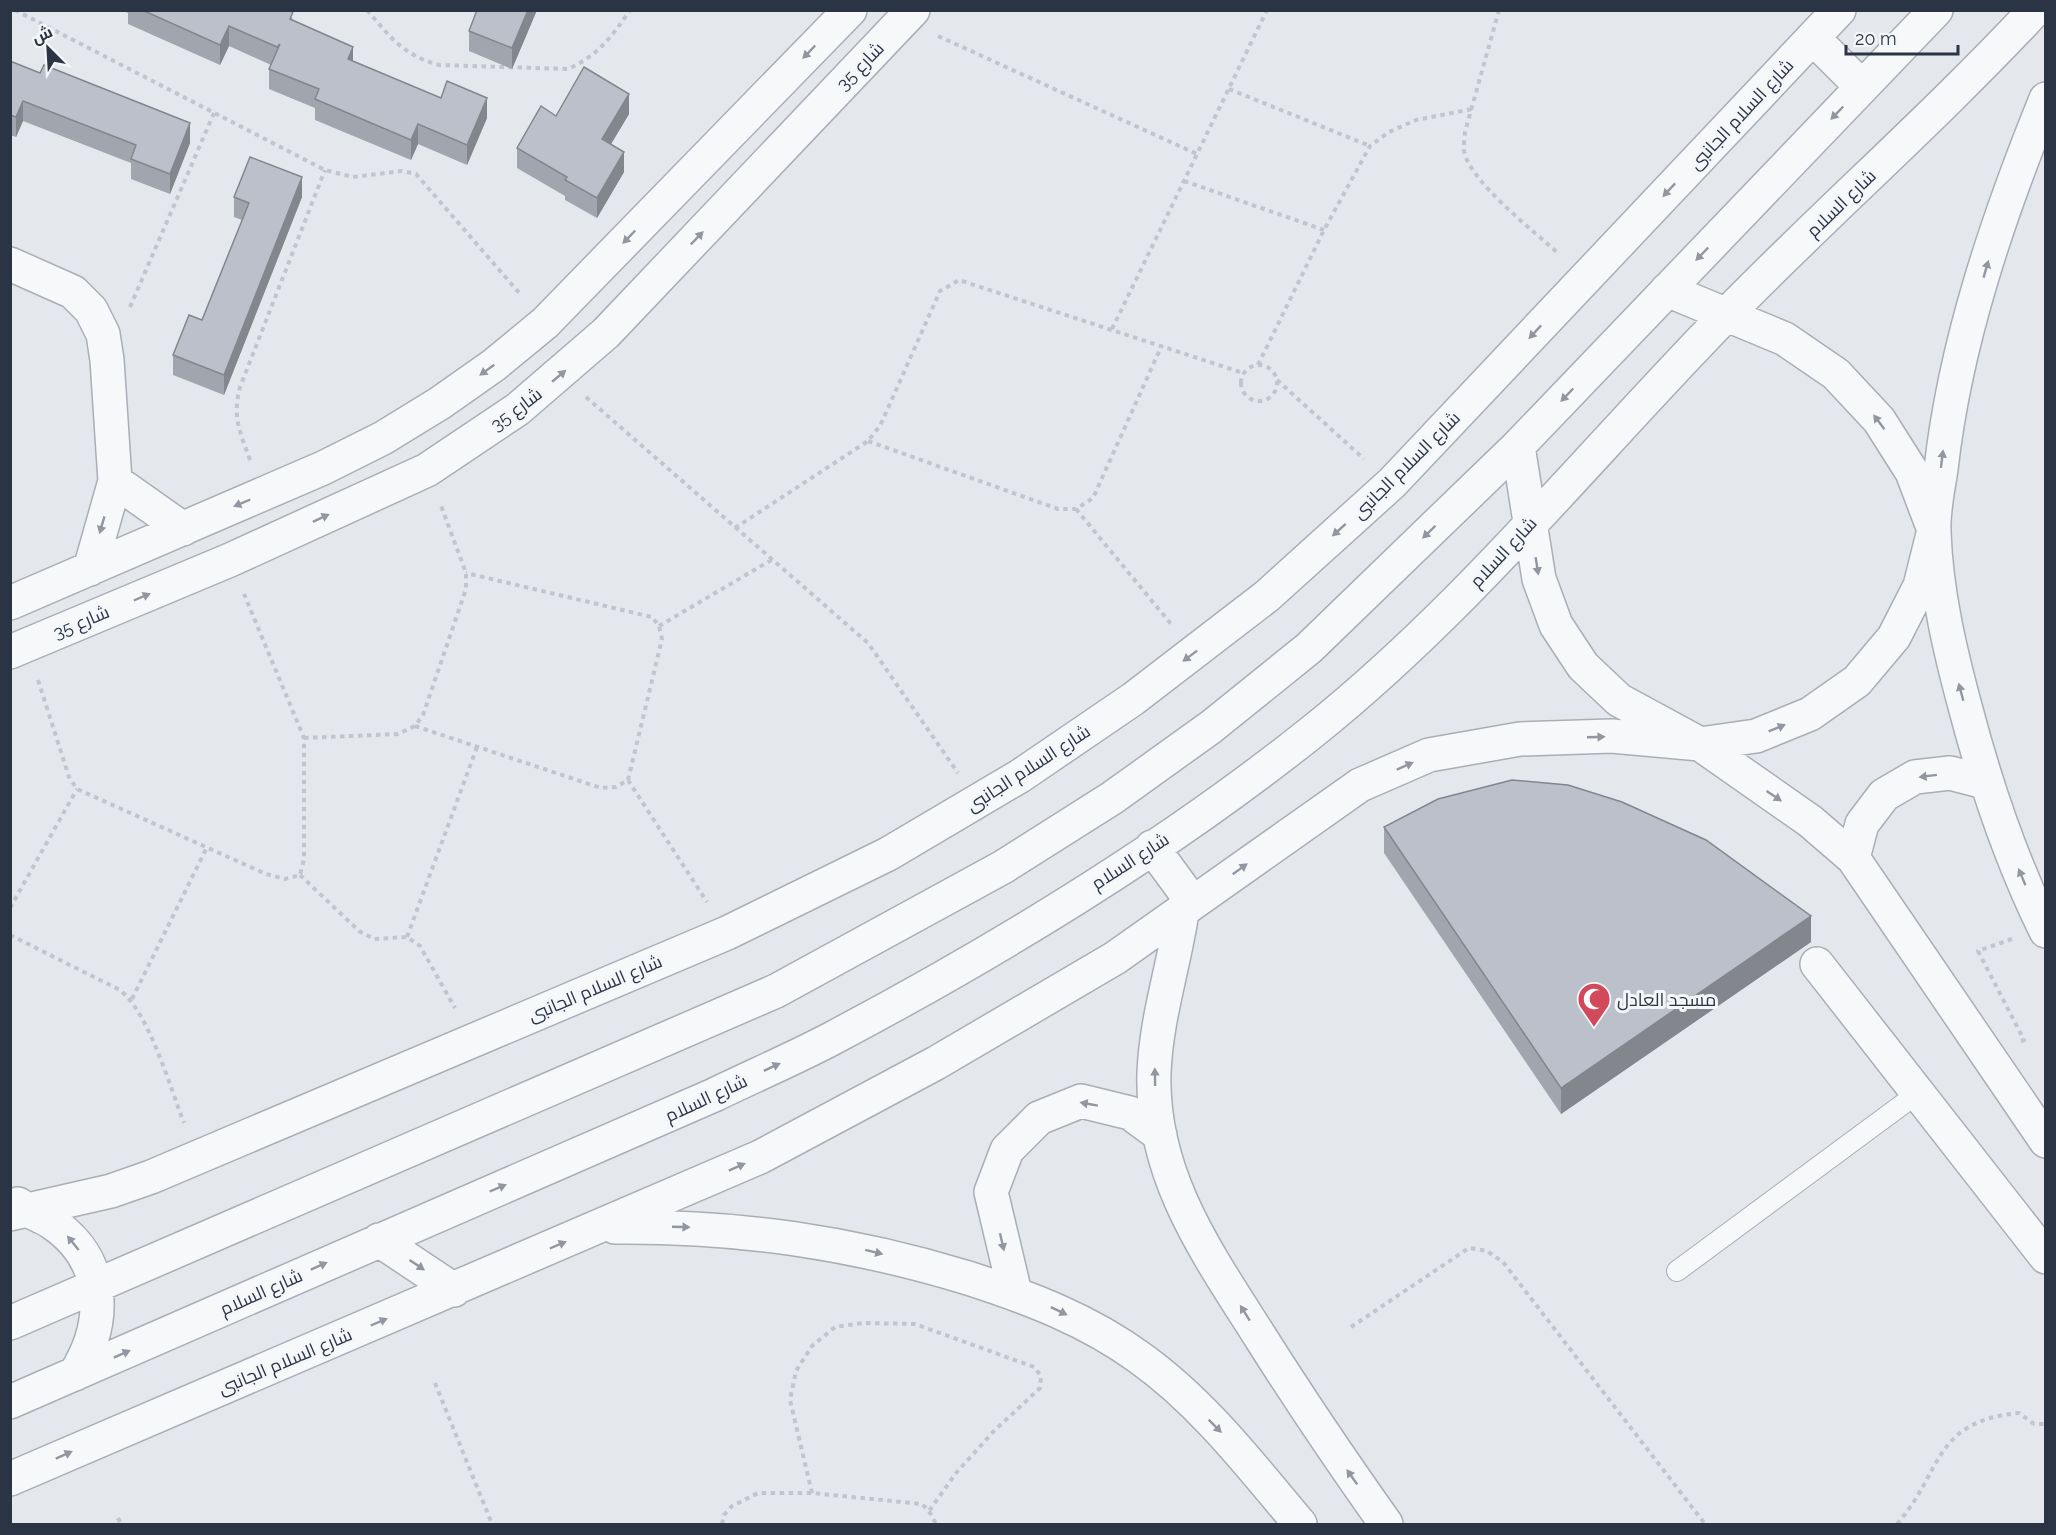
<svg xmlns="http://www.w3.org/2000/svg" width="2056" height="1535" viewBox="0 0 2056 1535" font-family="Raleway,Cairo,sans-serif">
	<rect width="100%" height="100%" fill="#e4e7ec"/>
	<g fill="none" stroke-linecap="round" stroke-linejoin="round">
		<g stroke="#a9aeb7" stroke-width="22">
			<path id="service" d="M1677,1271L1918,1093"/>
		</g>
		<g stroke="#a9aeb7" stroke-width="36">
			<path id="minor" d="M1813,38L1862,87
				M2046,99C1998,217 1955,343 1941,469C1938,489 1933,511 1934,532C1936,592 1950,651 1966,710C1986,786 2011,860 2046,931
				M10,264L73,292L91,310L103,334L107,360L115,481L90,569
				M1518,446L1539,579L1556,625L1583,666L1619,700L1700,744L1756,736L1810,714L1857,681L1894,637L1920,586L1934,530L1912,472L1879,420L1836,374L1785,339L1667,290
				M115,481L183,529
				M10,603L323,468L383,438L440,403L494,365L545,323L850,10
				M10,652L230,560L427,470L518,409L606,333L913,10
				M1152,847L1193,903
				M1853,858L1862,824L1884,795L1915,777L1950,773L1985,782
				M1182,912C1174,966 1156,1018 1154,1073C1151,1175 1207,1253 1259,1335C1300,1400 1342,1462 1386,1524
				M1817,964L2046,1257
				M18,1204C28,1212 40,1215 51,1222C107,1259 108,1322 75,1374
				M10,1214L111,1191L151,1177L727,933L888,854L1020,776L1133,699L1267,596L1392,483L1839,10
				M615,1227C738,1226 850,1242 968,1278C1030,1298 1088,1320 1140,1358C1203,1403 1251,1466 1300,1524
				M379,1240L454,1290
				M1015,1293L991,1192L1007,1150L1039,1118L1081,1101L1130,1113L1160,1135
				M10,1323L776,991L1003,867L1112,798L1211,727L1309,648L1518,446L1936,10
				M10,1402L714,1095C753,1076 793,1059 831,1039C999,950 1164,850 1312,732C1466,609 1590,454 1727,314C1828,211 1936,116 2035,10
				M10,1479L760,1157L936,1063L1115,958L1360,785L1429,755L1520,739L1612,736L1700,744L1810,821L1853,858L2046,1141"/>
		</g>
		<path stroke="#c2c5cb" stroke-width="4" stroke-dasharray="4.5 4.5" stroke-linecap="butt" d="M15,10L325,170L353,177L402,171L416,174L521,295
			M367,10C391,38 403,55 439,65L568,69C597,56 612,37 630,10
			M1499,10L1465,132C1465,138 1463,146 1464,151C1470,182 1535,232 1559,254
			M938,36L1197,154
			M1229,89L1370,146
			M1184,181L1324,230
			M130,307L214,113
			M1112,329L1267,10
			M1241 383a18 18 0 1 1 36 0a18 18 0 1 1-36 0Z
			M1258,365L1324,230L1370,146L1389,132L1416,120L1472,109
			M1277,380L1364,459
			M586,397L868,643L958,773
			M868,441L1058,509H1076L1093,498L1162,345
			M250,460C240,432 232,417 240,387L325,170
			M1076,509L1171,624
			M735,528L868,441L880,426L940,291L959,280L1243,373
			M659,626L773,559
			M38,680L69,777L77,789L266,874L285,879L300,875L304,859V738L244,594
			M415,726L601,788L616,787L628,780L662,639L659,626L652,617L466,573
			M304,738L398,734L415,726L423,715L466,589V573L440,503
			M628,780L707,902
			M300,875L359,931L374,939L407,937L420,946L455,1008
			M10,908L77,789
			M10,935L120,990C149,1013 170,1087 184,1123
			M407,937L477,747
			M2012,939L1978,951L2024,1040L2021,1041
			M132,999L207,847
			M1351,1327L1469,1248L1487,1251L1503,1262L1705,1524
			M435,1383L492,1524
			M812,1493L790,1400L796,1371L812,1346L835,1327L863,1323L915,1324L1034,1367L1041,1376L1040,1388L994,1431L956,1473L929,1511
			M118,1518L121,1524
			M722,1524L724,1515L732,1506L758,1493H812L922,1504L929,1511L936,1524
			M1897,1524C1943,1472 1932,1421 2019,1413L2034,1424H2046"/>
		<use href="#service" stroke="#f7f8fa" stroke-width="20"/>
		<use href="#minor" stroke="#f7f8fa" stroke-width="33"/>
	</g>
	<path fill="#a1a5ae" d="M122,10H288L293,20L353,61L487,118L467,165L418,144L411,160L315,120V108L269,89V69L271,65L229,46L220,65L128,24V13Z
		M477,10H537L512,69L469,51V31Z
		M10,61L190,143L170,194L131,179V163L23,121L16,137L10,135Z
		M629,114L611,144L624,172L597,218L565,200V196L517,168V148Z
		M234,197H302L224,395L173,375V355L202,320L242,220L234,217Z
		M1384,827L1811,942L1561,1114L1384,853Z"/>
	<path fill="#83868d" d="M528,10H537L512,69V48Z
		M229,26V46L220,65V45Z
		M353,47V67L348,59Z
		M629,94V114L602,159V139Z
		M487,98V118L467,165V145Z
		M23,101V121L16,137V117Z
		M190,123V143L170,194V174Z
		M418,124V144L411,160V140Z
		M624,152V172L597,218V198Z
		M302,177V197L224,395V375Z
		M1811,916V942L1561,1114V1088Z"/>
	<path fill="#bbc0ca" stroke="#83868d" stroke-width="1.5" d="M142,10H288L293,12L290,19L353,47L348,59L441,98L447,81L487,98L467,145L418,124L411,140L315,99L319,89L269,69L280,44L277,47L229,26L220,45Z
		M477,10H528L512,48L469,31Z
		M10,61L40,73L44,65L190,123L170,174L131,159L136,145L23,101L16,117L10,115Z
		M584,67L629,94L602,139L624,152L597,198L565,180L567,177L517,148L541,106L556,116Z
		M250,157L302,177L224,375L173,355L189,315L202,320L249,203L234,197Z
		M1512,780L1568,785L1622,802L1706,840L1811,916L1561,1088L1384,827L1438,799Z"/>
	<defs><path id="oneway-solid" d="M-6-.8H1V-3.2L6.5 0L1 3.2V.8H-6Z" transform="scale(1.5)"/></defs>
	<g fill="#9196a0">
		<use href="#oneway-solid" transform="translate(809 52) rotate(134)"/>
		<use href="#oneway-solid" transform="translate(1837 113) rotate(134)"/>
		<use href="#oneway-solid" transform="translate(1669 190) rotate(133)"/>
		<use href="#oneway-solid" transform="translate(629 237) rotate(134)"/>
		<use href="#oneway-solid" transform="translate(697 238) rotate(-46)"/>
		<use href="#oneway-solid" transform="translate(1702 254) rotate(134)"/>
		<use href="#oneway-solid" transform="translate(1986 269) rotate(-74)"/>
		<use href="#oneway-solid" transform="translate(1535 332) rotate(133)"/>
		<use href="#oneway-solid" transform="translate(487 370) rotate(144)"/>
		<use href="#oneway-solid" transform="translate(559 376) rotate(-40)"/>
		<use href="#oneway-solid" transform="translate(1567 395) rotate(134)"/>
		<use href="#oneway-solid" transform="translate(1879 422) rotate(-127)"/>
		<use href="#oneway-solid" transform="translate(1942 459) rotate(-83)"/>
		<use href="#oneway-solid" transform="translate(242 503) rotate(157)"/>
		<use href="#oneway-solid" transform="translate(321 518) rotate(-25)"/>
		<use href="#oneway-solid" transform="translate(102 525) rotate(106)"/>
		<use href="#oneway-solid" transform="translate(1339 530) rotate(138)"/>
		<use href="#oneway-solid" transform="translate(1429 532) rotate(136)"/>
		<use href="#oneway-solid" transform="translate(1537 566) rotate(81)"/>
		<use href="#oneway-solid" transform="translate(142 597) rotate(-23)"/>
		<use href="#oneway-solid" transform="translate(1190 656) rotate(143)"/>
		<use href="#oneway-solid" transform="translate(1961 692) rotate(-105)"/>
		<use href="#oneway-solid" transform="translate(1777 728) rotate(-22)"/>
		<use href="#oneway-solid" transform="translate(1596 737) rotate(-2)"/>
		<use href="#oneway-solid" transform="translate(1405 766) rotate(-24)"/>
		<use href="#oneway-solid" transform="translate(1928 776) rotate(173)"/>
		<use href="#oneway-solid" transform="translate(1774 796) rotate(34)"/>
		<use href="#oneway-solid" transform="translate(1240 869) rotate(-36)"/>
		<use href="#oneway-solid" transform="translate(2022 877) rotate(-113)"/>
		<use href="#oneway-solid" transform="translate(772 1067) rotate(-25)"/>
		<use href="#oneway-solid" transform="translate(1155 1077) rotate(-91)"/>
		<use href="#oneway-solid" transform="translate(1089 1104) rotate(-170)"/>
		<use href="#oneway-solid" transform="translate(737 1167) rotate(-24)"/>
		<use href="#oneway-solid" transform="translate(498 1188) rotate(-23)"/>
		<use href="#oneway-solid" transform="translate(681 1227) rotate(2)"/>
		<use href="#oneway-solid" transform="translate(1002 1242) rotate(77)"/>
		<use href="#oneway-solid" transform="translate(73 1243) rotate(-129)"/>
		<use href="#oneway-solid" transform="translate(558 1245) rotate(-23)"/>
		<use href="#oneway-solid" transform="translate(874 1252) rotate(14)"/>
		<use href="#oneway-solid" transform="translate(417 1265) rotate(34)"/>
		<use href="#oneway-solid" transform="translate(319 1266) rotate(-24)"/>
		<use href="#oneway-solid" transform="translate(1059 1311) rotate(26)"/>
		<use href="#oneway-solid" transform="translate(1245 1313) rotate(-122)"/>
		<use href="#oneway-solid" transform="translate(379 1322) rotate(-23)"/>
		<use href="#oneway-solid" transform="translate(122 1354) rotate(-24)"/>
		<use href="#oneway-solid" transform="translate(1215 1426) rotate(45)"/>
		<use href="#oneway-solid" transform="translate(64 1455) rotate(-24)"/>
		<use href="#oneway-solid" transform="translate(1352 1477) rotate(-125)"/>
	</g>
	<defs>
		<g id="mosque-pin" transform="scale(1.725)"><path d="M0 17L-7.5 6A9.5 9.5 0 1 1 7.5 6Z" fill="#d1495b" stroke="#f4f6f9"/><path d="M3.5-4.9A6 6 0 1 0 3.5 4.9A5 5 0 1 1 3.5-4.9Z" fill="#fff"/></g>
	</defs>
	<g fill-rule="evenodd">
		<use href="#mosque-pin" x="1594" y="999"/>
	</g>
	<g text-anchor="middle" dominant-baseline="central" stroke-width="6" stroke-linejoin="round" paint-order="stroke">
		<g font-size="18" fill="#2b3445" stroke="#f4f6f9">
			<text transform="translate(860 66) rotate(-46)">شارع 35</text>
			<text transform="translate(1741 114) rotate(-47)">شارع السلام الجانبى</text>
			<text transform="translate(1841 203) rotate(-44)">شارع السلام</text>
			<text transform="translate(516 409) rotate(-37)">شارع 35</text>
			<text transform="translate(1406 465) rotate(-45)">شارع السلام الجانبى</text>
			<text transform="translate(1503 552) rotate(-47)">شارع السلام</text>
			<text transform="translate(81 622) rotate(-23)">شارع 35</text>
			<text transform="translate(1028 768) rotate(-33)">شارع السلام الجانبى</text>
			<text transform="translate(1130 861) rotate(-33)">شارع السلام</text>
			<text transform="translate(595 988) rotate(-23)">شارع السلام الجانبى</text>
			<text transform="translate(706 1098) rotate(-25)">شارع السلام</text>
			<text transform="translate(261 1292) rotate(-24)">شارع السلام</text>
			<text transform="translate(285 1361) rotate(-23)">شارع السلام الجانبى</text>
		</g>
		<g font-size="18" fill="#2b3445" stroke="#f4f6f9" text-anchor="start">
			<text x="1617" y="999">مسجد العادل</text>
		</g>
	</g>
	<rect width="2056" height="1535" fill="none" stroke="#2b3445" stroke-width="24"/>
	<g transform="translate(48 48) rotate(336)" stroke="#f4f6f9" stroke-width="4.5" paint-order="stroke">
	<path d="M0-4.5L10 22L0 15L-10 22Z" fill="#2b3445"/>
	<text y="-9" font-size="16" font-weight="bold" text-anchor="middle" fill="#2b3445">ش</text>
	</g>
	<path d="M1846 45v9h112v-9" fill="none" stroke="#2b3445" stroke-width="3"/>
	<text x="1855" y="45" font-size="18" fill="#2b3445" stroke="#f4f6f9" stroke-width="4.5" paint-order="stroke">20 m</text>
</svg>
